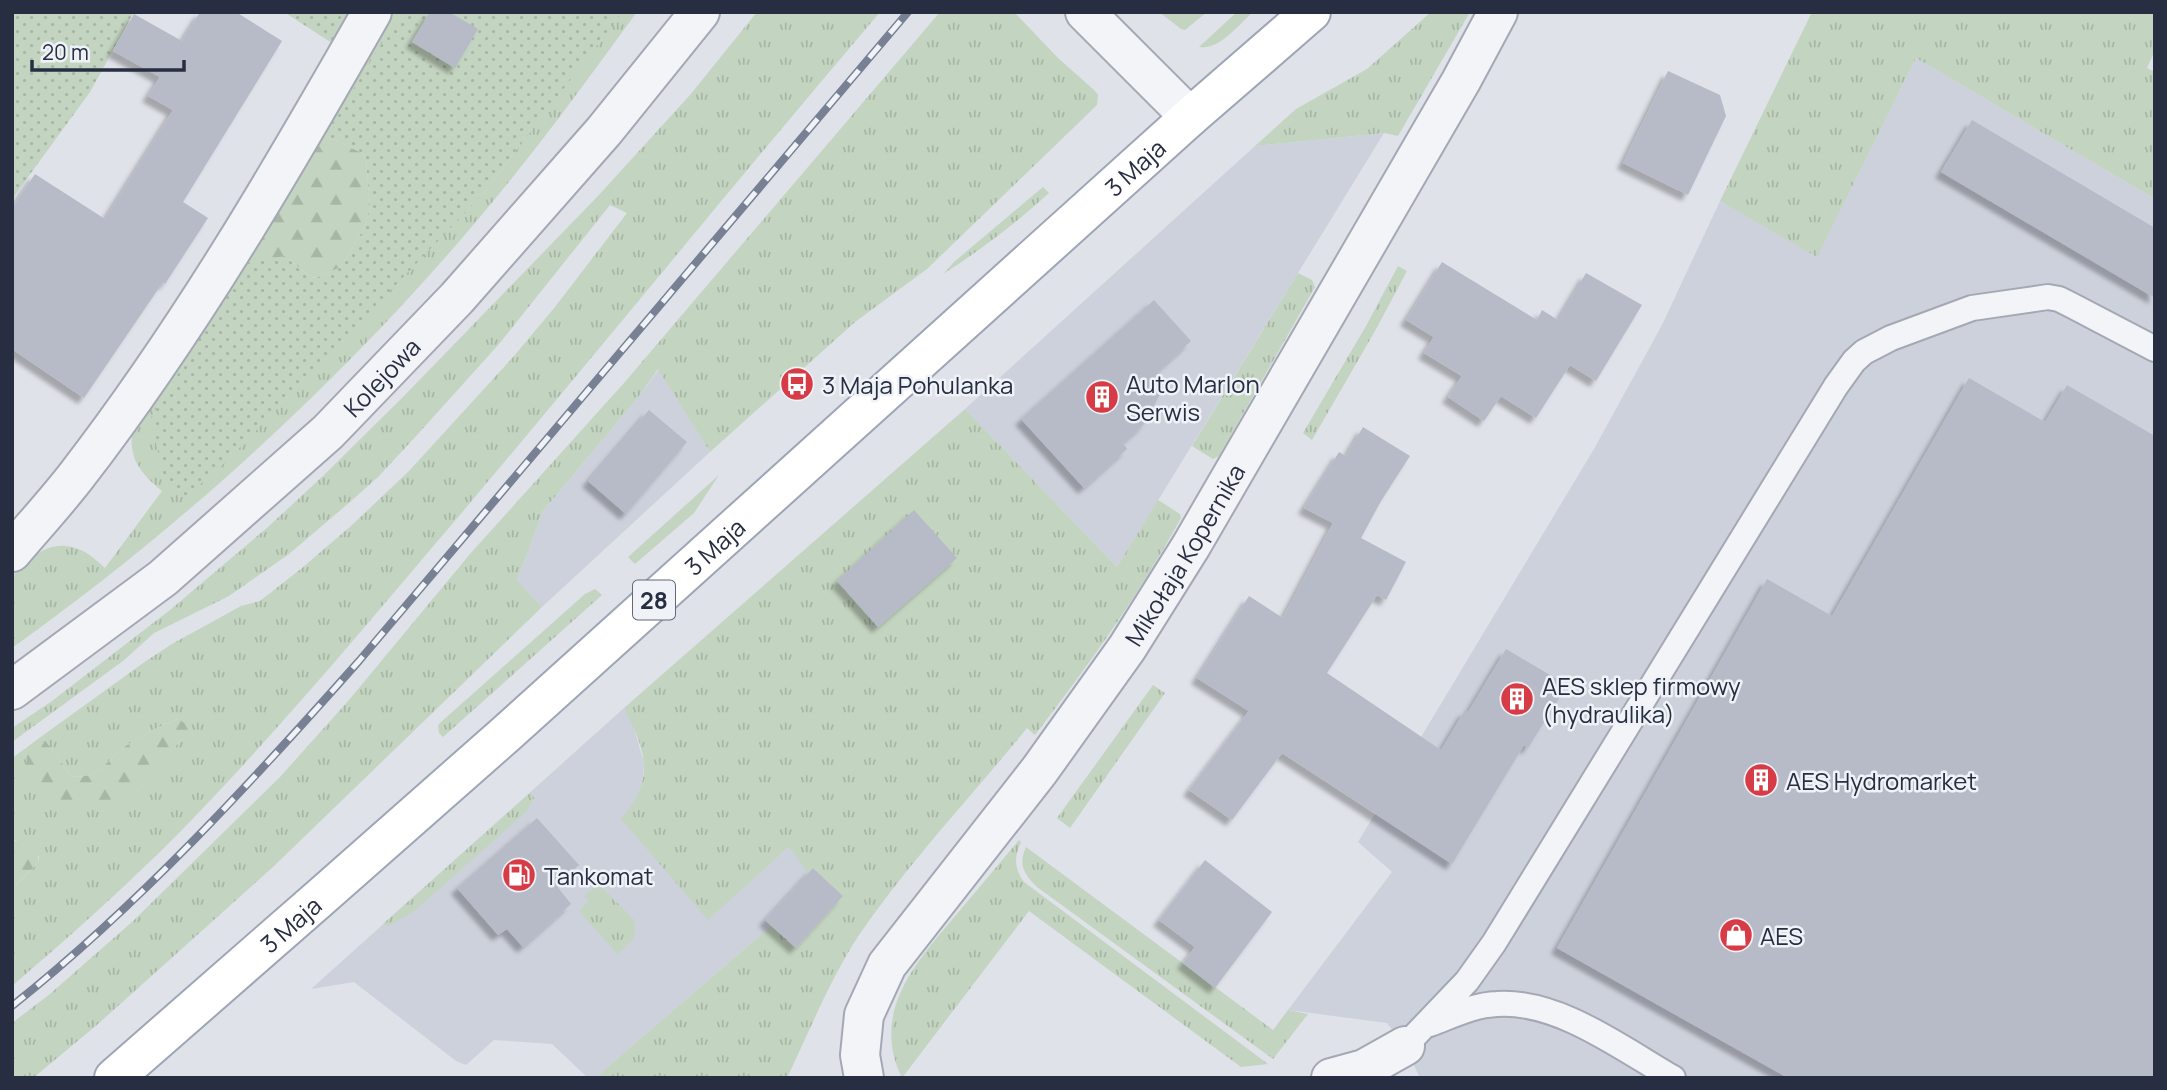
<svg xmlns="http://www.w3.org/2000/svg" width="2167" height="1090" viewBox="0 0 2167 1090" font-family="Manrope,sans-serif">
	<defs>
		<pattern id="grass-tufts" width="24" height="20" patternUnits="userSpaceOnUse" patternTransform="scale(1.75)"><rect width="24" height="20" fill="#c3d4c0"/><path d="M3 7l-1-3M5 7V3M7 7l1-3M15 17l-1-3M17 17v-4M19 17l1-3" fill="none" stroke="#a8b6a6"/></pattern>
		<pattern id="forest-firs" width="22" height="20" patternUnits="userSpaceOnUse" patternTransform="scale(1.75)"><rect width="22" height="20" fill="#c3d4c0"/><path d="M5 1l3.5 6h-7zM16 11l3.5 6h-7z" fill="#a8b6a6"/></pattern>
		<pattern id="garden-dots" width="8" height="8" patternUnits="userSpaceOnUse" patternTransform="scale(1.75)"><rect width="8" height="8" fill="#c3d4c0"/><path d="M2 2h.1M6 6h.1" fill="none" stroke="#a8b6a6" stroke-width="1.8" stroke-linecap="round"/></pattern>
		<filter id="shadow"><feDropShadow dx="-6" dy="6" stdDeviation="2" flood-color="#0004"/></filter>
	</defs>
	<rect width="100%" height="100%" fill="#dfe2e9"/>
	<path fill="#cdd1dc" d="M1916,58L2155,199V1078H1420L1405,1046L1387,1023L1288,1010L1392,872L1358,842L1594,449L1662,325L1720,201L1817,256Z
		M1384,133L1298,273L1117,567L965,409L1255,146Z
		M659,369L710,452L542,607L517,580L543,511L639,396Z
		M624,708L633,725L644,763L642,788L639,797L628,812L708,919L789,847L808,872L812,868L843,896L796,948L771,926L595,1078H588L552,1044L494,1040L466,1065L456,1061L354,982L311,989Z"/>
	<path fill="url(#grass-tufts)" d="M389,12H401L393,27L150,419L482,195L622,12H637C597,66 558,121 516,173C374,351 197,516 12,648V577C30,558 49,538 78,549C88,552 97,561 105,568L162,491C142,474 129,461 132,432Z
		M757,12H880C738,179 600,349 459,516C367,624 276,734 177,835C124,888 69,937 12,986V889L38,863L39,856L16,840L12,842V758L26,748L28,772L130,796L142,787L183,737L178,719C160,726 138,737 123,748C104,763 98,780 71,776L42,736L146,661L172,644L241,606L260,601L302,568L352,525L409,471L514,356L555,307L627,213L610,205L499,344L418,434L378,477L350,502L289,554L229,596L154,633L123,661L12,742V728L52,701L170,610L268,527L323,476L402,398L598,196L690,95Z
		M940,12H1014L1058,58L1094,90L1098,95L1097,105L927,269L855,322L710,452L658,369L639,396L543,511L517,580L542,607L273,867L98,1024L33,1078H12V1023L50,994L132,922L280,777L349,700L470,554L624,383Z
		M1159,12H1207L1185,30L1181,29Z
		M1237,12H1253C1239,24 1219,51 1199,47Z
		M1431,12H1470L1398,136L1384,133L1255,146L1296,109L1367,69Z
		M1812,12H2155V50L2147,68L2155,72V199L1916,58L1817,257L1720,201Z
		M1043,187L1049,193C1016,223 981,250 943,274L954,262Z
		M1398,266L1407,271L1375,331L1312,440L1303,433L1366,326Z
		M1298,273L1312,280L1315,287L1219,456L1213,459L1192,446Z
		M965,409L1117,567L1158,500L1180,514L1181,518C1139,595 1088,666 1035,735L1027,728C971,797 909,862 859,935C830,979 810,1030 787,1078H595L772,925L796,948L843,896L813,868L808,873L789,847L708,920L621,819C656,779 646,752 624,708Z
		M719,475L694,513L635,564L628,557Z
		M595,589L602,595L443,737L439,733L438,725L441,722L585,594Z
		M1153,685L1165,693L1070,828L1057,818Z
		M531,792L534,798L526,812L412,913L388,926L383,924Z
		M1019,840L1021,842C1014,857 1014,868 1024,882L1268,1064L1241,1067L1029,911L902,1078C870,1012 916,962 956,915C977,890 998,865 1019,840Z
		M1026,847L1273,1030L1288,1010L1308,1014L1273,1059L1037,887C1024,874 1018,865 1026,847Z
		M599,884L633,919C639,939 631,942 617,954L579,911L589,901L584,896Z"/>
	<path fill="url(#forest-firs)" d="M325,135L362,153L366,159L370,207L365,227L341,267L319,277L311,278L289,259L246,263Z
		M178,719L188,725V729L183,737C171,752 145,789 129,797C111,805 48,804 35,790C26,779 27,762 26,748L42,736L71,776C98,780 104,763 123,748C138,737 160,726 178,719Z
		M23,839L38,849V863L12,889V842Z"/>
	<path fill="url(#garden-dots)" d="M12,12H134L90,92L12,199Z
		M284,12H355L335,45Z
		M401,12L621,14L482,195L228,460L185,498L166,485L150,419L246,263L285,256L311,278L319,277L341,267L365,227L370,207L366,159L362,153L325,135Z"/>
	<path fill="#b6bbc7" filter="url(#shadow)" d="M200,12H236L282,41L183,202L208,218L165,284L163,282L84,398L12,349V208L35,174L105,219L173,110L148,96L160,77L113,51L134,14L182,41Z
		M430,12H449L478,29L455,68L412,42Z
		M1668,71L1720,95L1726,116L1688,195L1623,163Z
		M1972,120L2155,228V298L1941,172Z
		M1442,262L1537,320L1542,310L1558,320L1586,273L1642,305L1596,381L1570,365L1536,418L1501,396L1484,421L1448,397L1462,376L1424,353L1434,337L1406,320Z
		M1154,300L1191,341L1157,372L1166,383L1144,424L1123,443L1127,449L1084,488L1021,419Z
		M1969,378L2045,422L2067,385L2155,436V1078H1788L1557,948L1767,579L1832,616Z
		M649,410L687,442L626,514L588,481Z
		M1363,427L1410,456L1381,501L1361,538L1406,562L1386,600L1377,595L1327,673L1441,750L1465,710L1468,712L1506,649L1567,685L1528,748L1524,745L1452,864L1282,753L1232,820L1189,790L1249,711L1197,678L1249,596L1283,618L1333,523L1304,508L1339,452L1346,456Z
		M914,510L957,558L878,627L837,581Z
		M537,818L579,865L556,885L571,904L523,947L507,929L498,935L457,888Z
		M1205,860L1272,912L1215,988L1183,963L1195,947L1159,920Z
		M813,868L843,896L796,948L765,920Z"/>
	<g fill="none" stroke-linecap="round" stroke-linejoin="round">
		<g stroke="#a4a8b4" stroke-width="28">
			<path id="service" d="M1430,1024C1452,1016 1473,1005 1497,1004C1558,1000 1621,1048 1673,1078
				M1405,1046L1467,981L1494,943L1836,386L1854,361L1864,352L1891,338L1972,308L2048,297L2059,299L2071,305L2155,349"/>
		</g>
		<g stroke="#a4a8b4" stroke-width="42">
			<g id="minor">
				<path d="M1085,12L1190,117"/>
				<path d="M12,552C34,526 57,501 77,475C189,330 282,170 372,12"/>
				<path id="s1" d="M12,690L163,578L328,432L457,298L604,131L700,12"/>
				<path id="s2" d="M864,1078L860,1055L864,1015L887,965L1039,771L1127,648L1191,546L1461,81L1498,12"/>
				<path d="M1331,1078L1364,1069L1405,1046"/>
			</g>
		</g>
		<g stroke="#9ea5b6" stroke-width="42">
			<g id="primary">
				<path id="s3" d="M114,1078L321,897L507,733L1190,117L1311,12"/>
			</g>
		</g>
		<use href="#service" stroke="#f2f4f7" stroke-width="24"/>
		<use href="#minor" stroke="#f2f4f7" stroke-width="38"/>
		<use href="#primary" stroke="#fff" stroke-width="38"/>
		<g stroke="#788094" stroke-width="8">
			<path id="rail" d="M12,1006C140,904 250,784 359,661L908,12"/>
		</g>
		<use href="#rail" stroke="#eff2f7" stroke-width="5" stroke-dasharray="16" stroke-linecap="butt"/>
	</g>
	<defs>
		<g id="bus-disc" transform="scale(1.75)"><circle r="9.5" fill="#d73c46" stroke="#eff2f7"/><path d="M-5-6H5V4H4V6H2V4H-2V6H-4V4H-5ZM-3.5-4V0h7V-4ZM-3.5 1.2v1.5H-2V1.2ZM2 1.2v1.5H3.5V1.2Z" fill="#fff"/></g>
		<g id="building-disc" transform="scale(1.75)"><circle r="9.5" fill="#d73c46" stroke="#eff2f7"/><path d="M-4-6H4V6H1V3H-1V6H-4ZM-2.5-4.3h1.7v1.8h-1.7ZM.8-4.3h1.7v1.8H.8ZM-2.5-1h1.7V.8h-1.7ZM.8-1h1.7V.8H.8Z" fill="#fff"/></g>
		<g id="fuel-disc" transform="scale(1.75)"><circle r="9.5" fill="#d73c46" stroke="#eff2f7"/><path d="M-5.5-6h7V0h2V4h1.3V-2.5L3-4.5l.8-.8L6-3V5H2.5V1h-1V6h-7ZM-4.2-4.7v3.2H.2V-4.7Z" fill="#fff"/></g>
		<g id="shop-disc" transform="scale(1.75)"><circle r="9.5" fill="#d73c46" stroke="#eff2f7"/><path d="M-5-2.5h2.3a2.7 3.5 0 0 1 5.4 0H5L5.5 6h-11ZM-1.5-2.5h3a1.5 2.3 0 0 0-3 0Z" fill="#fff"/></g>
	</defs>
	<g fill-rule="evenodd">
		<use href="#bus-disc" x="797" y="384"/>
		<use href="#building-disc" x="1102" y="397"/>
		<use href="#building-disc" x="1517" y="699"/>
		<use href="#building-disc" x="1761" y="780"/>
		<use href="#fuel-disc" x="519" y="875"/>
		<use href="#shop-disc" x="1736" y="935"/>
	</g>
	<g text-anchor="middle" dominant-baseline="central" stroke-width="5" stroke-linejoin="round" paint-order="stroke">
		<rect fill="#eff2f7" stroke="#636978" stroke-width="2" x="633" y="580.5" width="42" height="39" rx="5"/>
		<g font-size="23" font-weight="bold" fill="#272e42">
			<text x="654" y="600">28</text>
		</g>
		<g font-size="24" fill="#272e42" stroke="#eff2f7">
			<text stroke="none"><textPath href="#s3" startOffset="1368">3 Maja</textPath></text>
			<text stroke="none"><textPath href="#s1" startOffset="485">Kolejowa</textPath></text>
			<text stroke="none"><textPath href="#s3" startOffset="802">3 Maja</textPath></text>
			<text stroke="none"><textPath href="#s2" startOffset="626">Mikołaja Kopernika</textPath></text>
			<text stroke="none"><textPath href="#s3" startOffset="234">3 Maja</textPath></text>
		</g>
		<g font-size="24" fill="#272e42" stroke="#eff2f7" text-anchor="start">
			<text x="1126" y="383">Auto Marlon<tspan x="1126" dy="28">Serwis</tspan></text>
			<text x="822" y="384">3 Maja Pohulanka</text>
			<text x="1542" y="685">AES sklep firmowy<tspan x="1542" dy="28">(hydraulika)</tspan></text>
			<text x="1786" y="780">AES Hydromarket</text>
			<text x="544" y="875">Tankomat</text>
			<text x="1760" y="935">AES</text>
		</g>
	</g>
	<rect width="2167" height="1090" fill="none" stroke="#272e42" stroke-width="28"/>
	<path d="M32 60v10h152v-10" fill="none" stroke="#272e42" stroke-width="3.5"/>
	<text x="42" y="60" font-size="21" fill="#272e42" stroke="#eff2f7" stroke-width="5" paint-order="stroke">20 m</text>
</svg>
